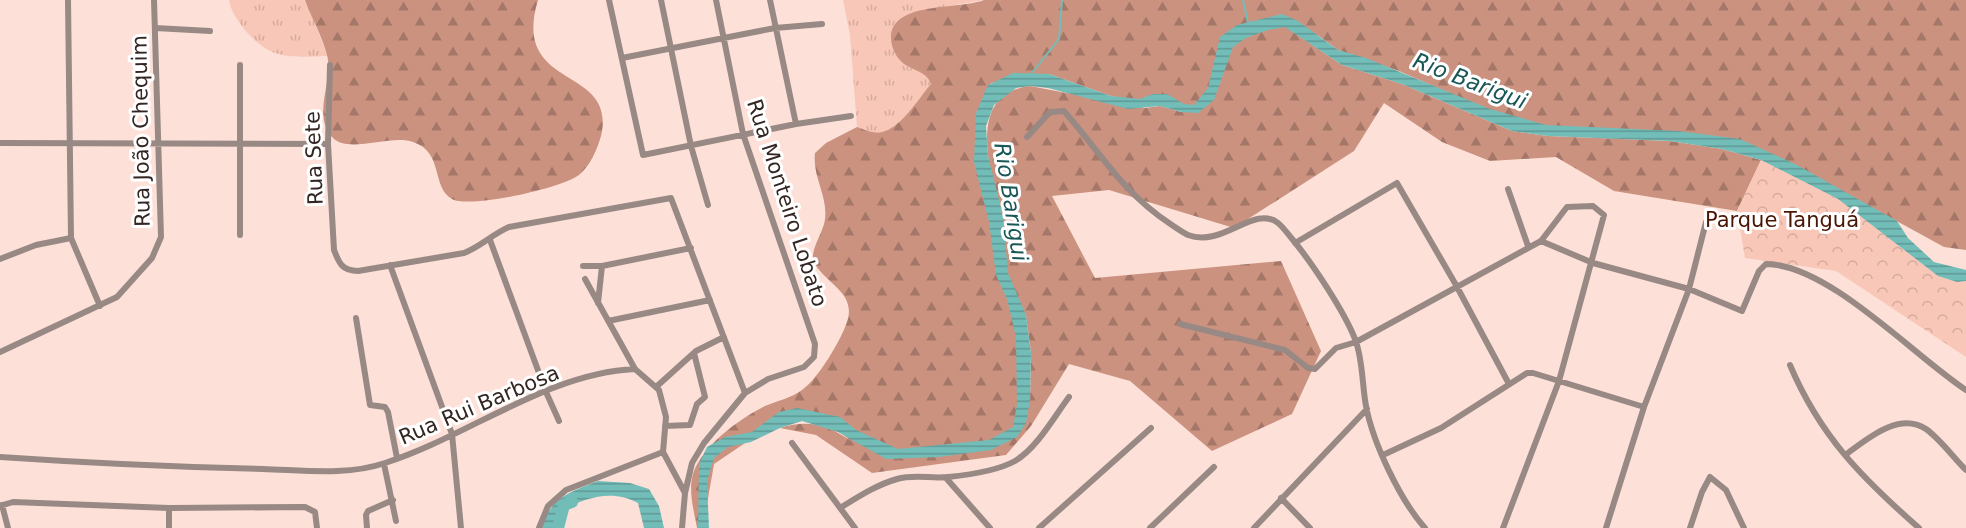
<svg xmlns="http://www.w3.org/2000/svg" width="1966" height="528" viewBox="0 0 1966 528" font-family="'DejaVu Sans',sans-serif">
	<defs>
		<pattern id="grass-tufts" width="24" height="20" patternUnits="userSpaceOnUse" patternTransform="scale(1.5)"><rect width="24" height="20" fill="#f8c7b7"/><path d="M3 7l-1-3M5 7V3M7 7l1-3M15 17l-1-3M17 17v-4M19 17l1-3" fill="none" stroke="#d5ab9d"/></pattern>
		<pattern id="forest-firs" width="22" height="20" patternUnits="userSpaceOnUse" patternTransform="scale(1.5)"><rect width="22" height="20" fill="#cb927f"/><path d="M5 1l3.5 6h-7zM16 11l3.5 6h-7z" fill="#a57768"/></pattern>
		<pattern id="park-crowns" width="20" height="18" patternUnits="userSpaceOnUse" patternTransform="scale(1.5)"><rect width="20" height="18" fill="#f8c7b7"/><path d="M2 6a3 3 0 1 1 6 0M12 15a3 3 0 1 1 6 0" fill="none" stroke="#d5ab9d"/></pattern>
		<pattern id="water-rules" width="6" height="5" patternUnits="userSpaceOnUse" patternTransform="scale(1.5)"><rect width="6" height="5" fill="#73bdb9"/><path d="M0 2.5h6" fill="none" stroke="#5f9996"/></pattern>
	</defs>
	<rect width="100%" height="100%" fill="#fde1d8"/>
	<path fill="url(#grass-tufts)" d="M229,0H305L328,56C289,57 271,61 244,29C237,19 231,12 229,0Z
		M843,0H984L914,12L897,21L891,39L907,66L926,74L932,82C927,100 903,124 885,131C876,135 866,130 857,127L850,35Z"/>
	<path fill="url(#forest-firs)" fill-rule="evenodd" d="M305,0H538C510,92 618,64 601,136C597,150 590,166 579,175C562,188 470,209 452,199C431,187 444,152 413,142C391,134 349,154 333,138C311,116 334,80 327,55C323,38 311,17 305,0Z
		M984,0H1966V250L1944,247L1798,167L1737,144L1574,130L1516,122L1399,71L1338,50L1319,36L1290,30L1342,65L1402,84L1512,131L1548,136L1670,141L1722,149L1761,160L1737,211L1614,191L1556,157L1490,161L1442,142L1384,103L1354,151L1234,228L1109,190L1052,196L1095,278L1281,261L1321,351L1292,414L1212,451L1130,381L1069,364L1031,426L1006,455L872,473L816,435L780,428C810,419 828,425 854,443L811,411L751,439L714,464L706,510V528H697C694,511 688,491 693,474C702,446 739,419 765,406C777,401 791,398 802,390C818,379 841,340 847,322C857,292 825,284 814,262C809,250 824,232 825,219C828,196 812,176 815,153L826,143L857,127C866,130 875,135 885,131C903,125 919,98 931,84C926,69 908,71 899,59C894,53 891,45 891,37C892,1 959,10 984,0ZM1049,74L1111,96L1136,102L1184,104L1181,112L1160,106L1145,108L1030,86C955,95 1000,195 1005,242L981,130L991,83ZM1026,315L1031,353L1030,401L1017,408Z"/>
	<path fill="url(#park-crowns)" d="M1761,160L1838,199L1938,276L1957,282L1966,281V357L1836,271L1745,258L1737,211Z"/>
	<path fill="url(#water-rules)" d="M1282,14L1298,21L1338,50L1366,58L1490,109L1546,125L1678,131L1740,139L1797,165L1897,221L1908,238L1934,262L1966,270V281L1957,282L1938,276L1838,199L1761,160L1722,149L1670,141L1548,136L1512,131L1402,84L1342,65L1285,27L1268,30L1246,38L1233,47L1214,100L1198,113L1181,112L1160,106L1128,109L1048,88L1030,86L1016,88L994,105L986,126L988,156L1003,216L1008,273L1026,315L1031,353L1030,401L1026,423L1017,437L991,450L939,457L886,459L838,432L802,421L780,428L751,442L728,447L714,458L707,481L709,528H698L699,464L707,447L725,437L752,432L779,412L797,408L840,417L856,430L898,449L989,440L1013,427L1017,404L1016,337L1007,299L996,275L989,222L974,162L976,113L988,85L1013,73L1049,74L1111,96L1140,99L1153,94H1167L1184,104L1194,105L1208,88L1220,37L1237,25Z
		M598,481L630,483L649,489L659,506L664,528H644L638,503C613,489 587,497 562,510L556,528H542C549,498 572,491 598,481Z"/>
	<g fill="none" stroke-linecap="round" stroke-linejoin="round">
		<path stroke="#73bdb9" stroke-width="2" d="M1243,0L1248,23
			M1031,74L1059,39L1062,0"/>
		<path stroke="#73bdb9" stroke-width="12" d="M558,528L564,505L572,502"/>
		<path stroke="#988985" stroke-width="6" d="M68,0L71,238L100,306
			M609,0L643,155L796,124L851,116
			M661,0L691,146L708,205
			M770,0L796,124
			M155,28L210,31
			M622,58L775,28L822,24
			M330,65L328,144L334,250C339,263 342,271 358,271L464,253C481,246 493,234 509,227L671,198L745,393
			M1027,137L1050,112L1064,111C1100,152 1122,192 1169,223C1175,227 1182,232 1188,235C1223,248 1254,204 1278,223C1283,227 1288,234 1293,240C1312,263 1344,311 1355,339C1363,359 1362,385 1366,406C1373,443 1400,500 1425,528
			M0,143L328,144
			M1508,189L1528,246
			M240,235V65
			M490,240L546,392L559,421
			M1541,241L1593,263L1689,289L1742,311L1759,271L1766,264C1828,264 1914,356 1966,390
			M1295,243L1397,183L1456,285L1509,384
			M0,259L36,245L71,238
			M390,265L452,434L461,528
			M583,266H602L691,248
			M585,279L635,369L659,390L666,417L663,452
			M598,303L602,266
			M356,318L370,405L385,407L388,412L397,458
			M608,321L710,300
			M1180,324L1285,350L1308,368L1315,369L1336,348L1356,342L1541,241L1567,207L1593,206L1604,215L1559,381L1503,528
			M0,352L117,297L152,258L161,237L154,0
			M1790,365C1820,436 1862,478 1919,528
			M656,387L696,351L724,337
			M665,426L690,425L697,404L705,397L694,353
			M792,443L855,528
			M1383,455L1441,428L1527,373H1533L1644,407
			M1845,455C1866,440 1898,411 1926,429C1940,439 1953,457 1966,470
			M0,457C88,463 175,467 263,469C302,470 347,476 385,463C467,437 547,373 635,369
			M384,464L396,521
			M946,478L990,528
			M1281,498L1310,528
			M2,505L8,528
			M0,506L13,502L169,508L305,507L315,512L317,528
			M840,508C858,497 876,485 897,479C915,474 931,479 948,477C968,475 997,471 1015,461C1037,448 1054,417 1069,397
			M169,528V508
			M367,528L366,515L368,511L393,500
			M539,528L548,506L566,490L663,452L685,493
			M682,528L685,493L692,463L704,443L745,393L768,379L804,367L814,357L815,344L743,134L716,0
			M1039,528L1151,428
			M1150,528L1214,467
			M1254,528L1367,409
			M1606,528L1644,407L1689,289L1706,222
			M1690,528L1702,492L1710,477L1726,490L1744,528"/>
	</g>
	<g text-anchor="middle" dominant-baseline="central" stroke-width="6" stroke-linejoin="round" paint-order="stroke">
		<g font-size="21" fill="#332622" stroke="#fff">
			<text transform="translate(141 131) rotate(-91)">Rua João Chequim</text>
			<text transform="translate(314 158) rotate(-92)">Rua Sete</text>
			<text transform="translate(787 203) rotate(72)">Rua Monteiro Lobato</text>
			<text transform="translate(479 405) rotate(-23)">Rua Rui Barbosa</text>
		</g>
		<g font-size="21" fill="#491603" stroke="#fff">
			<text x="1782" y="220">Parque Tanguá</text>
		</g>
		<g font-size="22" font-style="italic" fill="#185755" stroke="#fff">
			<text transform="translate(1470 81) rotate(21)">Rio Barigui</text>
			<text transform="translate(1011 202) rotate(81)">Rio Barigui</text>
		</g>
	</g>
</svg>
